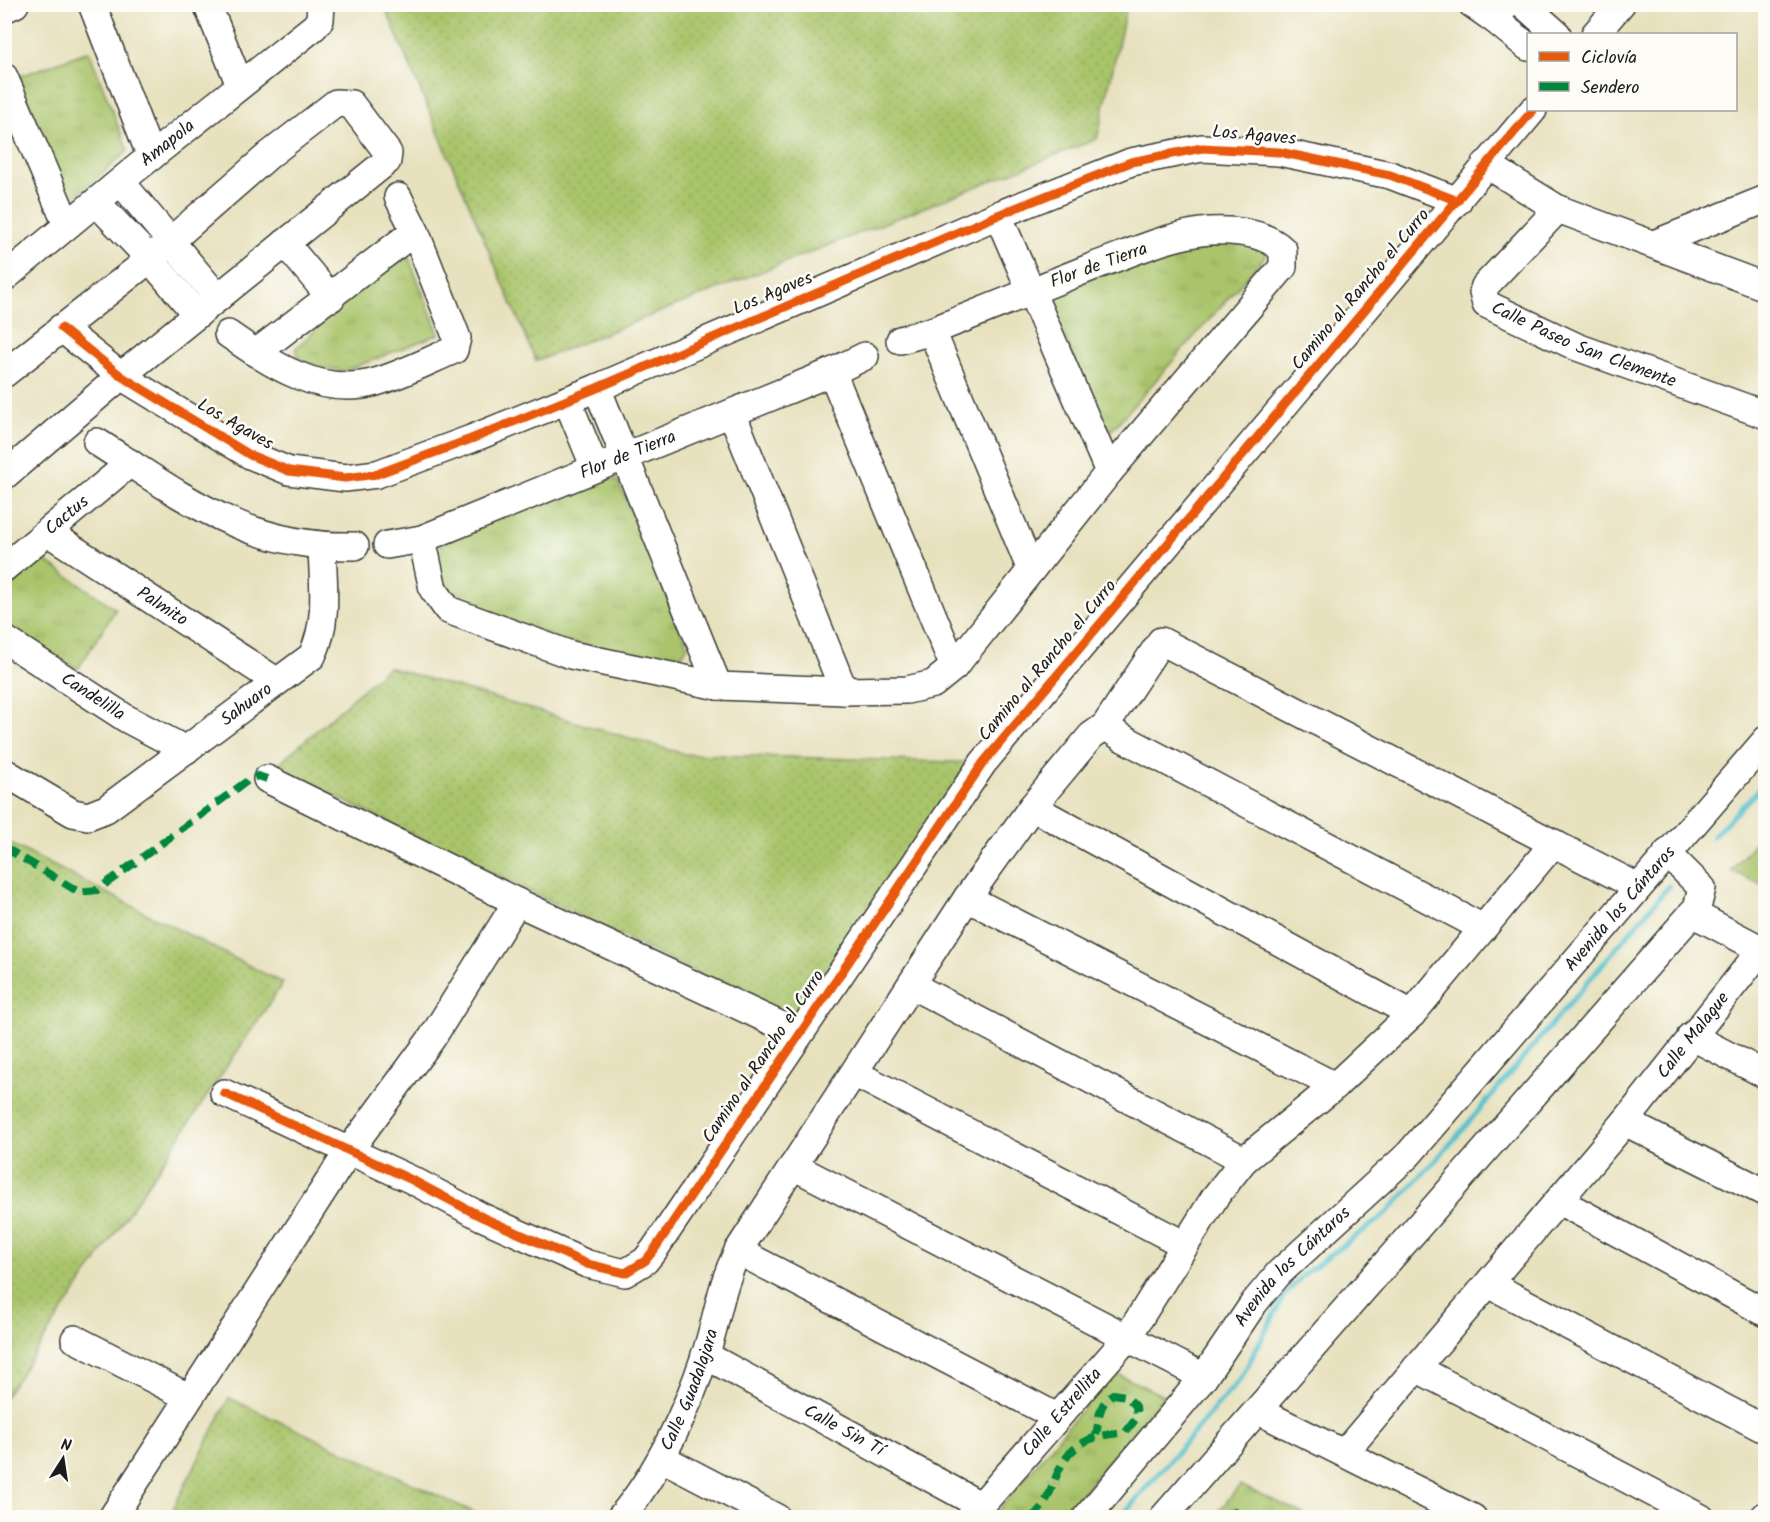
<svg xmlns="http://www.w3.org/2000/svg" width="1770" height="1522" viewBox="0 0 1770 1522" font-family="Kalam,sans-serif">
	<defs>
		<pattern id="grass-dots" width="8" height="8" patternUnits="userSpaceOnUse" patternTransform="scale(1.5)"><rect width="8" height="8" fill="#a9c46b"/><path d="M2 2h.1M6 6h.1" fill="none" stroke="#91a85c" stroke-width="1.8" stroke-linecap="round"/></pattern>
		<pattern id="park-tufts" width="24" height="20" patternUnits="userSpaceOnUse" patternTransform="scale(1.5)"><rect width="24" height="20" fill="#a9c46b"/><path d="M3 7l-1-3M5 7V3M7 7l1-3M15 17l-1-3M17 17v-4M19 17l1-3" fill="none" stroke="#91a85c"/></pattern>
	</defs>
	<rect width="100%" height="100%" fill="#fdfcf7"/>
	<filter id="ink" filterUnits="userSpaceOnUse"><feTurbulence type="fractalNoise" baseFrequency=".0167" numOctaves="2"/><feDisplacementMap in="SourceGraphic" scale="12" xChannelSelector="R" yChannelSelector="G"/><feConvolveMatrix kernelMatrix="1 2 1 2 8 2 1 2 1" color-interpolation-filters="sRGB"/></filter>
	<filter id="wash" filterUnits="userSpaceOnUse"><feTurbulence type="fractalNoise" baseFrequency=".008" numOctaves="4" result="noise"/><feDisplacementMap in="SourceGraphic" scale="24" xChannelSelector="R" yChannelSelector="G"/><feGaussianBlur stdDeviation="1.35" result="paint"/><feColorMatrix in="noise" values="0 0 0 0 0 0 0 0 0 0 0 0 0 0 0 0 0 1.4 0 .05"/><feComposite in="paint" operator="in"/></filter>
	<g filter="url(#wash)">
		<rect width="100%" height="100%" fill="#e7e1be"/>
		<path fill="url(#grass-dots)" stroke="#627044" stroke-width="1.5" d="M384,5H1127L1097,139L536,361Z
			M388,667L684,754L983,763L791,1019L275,767Z
			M1765,830V886L1731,871Z
			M5,841L283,983L5,1397Z
			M229,1398L484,1517H169Z"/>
		<path fill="url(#park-tufts)" stroke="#627044" stroke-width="1.5" d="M89,51L128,151L74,198L65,191L18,77Z
			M1211,240L1262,243L1267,254L1112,430L1101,427L1051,302L1059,292L1157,252Z
			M408,256L439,334L345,371L316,368L298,358L296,348L354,293Z
			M601,475L618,481L688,647L675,662L566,641L467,604L440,589L435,552L443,543Z
			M41,558L116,609L78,669L5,627V594Z
			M1113,1372L1164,1396L1062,1517L992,1518Z
			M1240,1485L1310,1517H1214Z"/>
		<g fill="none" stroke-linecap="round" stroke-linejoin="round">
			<path stroke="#55c1ce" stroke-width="5" d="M1713,836L1766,782
				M1120,1518L1241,1378L1284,1296L1303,1275L1386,1214L1452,1142L1669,886"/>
		</g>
	</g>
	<g filter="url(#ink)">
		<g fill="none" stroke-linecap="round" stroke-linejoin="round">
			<g stroke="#3a3a34" stroke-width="30">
				<g id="minor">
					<path d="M92,4L151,157"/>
					<path d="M207,4L240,85"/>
					<path d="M1472,4L1495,20L1507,4"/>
					<path d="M1523,4L1557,34"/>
					<path d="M4,9L15,4"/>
					<path d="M1495,20L1528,47"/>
					<path d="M1595,34L1621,4"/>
					<path d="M4,77L67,225"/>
					<path d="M1486,164L1558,209L1766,287"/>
					<path d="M121,182L218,298"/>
					<path d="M96,202L150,259L197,315"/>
					<path id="s1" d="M1558,209L1485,286L1483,292L1486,304L1577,347L1766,415"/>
					<path d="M998,215L1109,472"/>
					<path d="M285,243L331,298"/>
					<path d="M1654,244L1766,199"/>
					<path id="s2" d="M4,278L133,171L314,27L320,20L321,4"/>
					<path d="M61,328L121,376L250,455L289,471L345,478L377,474L471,439L597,388L998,215L1131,162L1202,148L1279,152L1390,175L1458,201"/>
					<path d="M932,331L1031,570"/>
					<path d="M228,334C271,364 321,398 376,382C403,374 428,361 454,350L457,338L415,231L398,197"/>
					<path d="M256,353L415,231"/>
					<path d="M832,372L954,667"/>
					<path d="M4,374L150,259L269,155L336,103L351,104L388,153L387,161L121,376L4,476"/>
					<path d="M597,388L718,686"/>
					<path d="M567,400L595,468"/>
					<path d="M732,413L844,691"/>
					<path d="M97,442C183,497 248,549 355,546"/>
					<path id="s3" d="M49,533L276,681"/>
					<path d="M422,539L433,589L448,610L571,655L718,686L844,691L907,690L933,684L954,667L1109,472L1283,267V250C1265,232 1235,230 1210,231C1172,234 1133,252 1097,265C1042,287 987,309 932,331L900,340"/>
					<path id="s4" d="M387,545L422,539L832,372L865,356"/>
					<path id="s5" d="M4,568L130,463"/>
					<path id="s6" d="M4,639L127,719L186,750"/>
					<path d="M1105,726L1161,641L1638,887"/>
					<path id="s7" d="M4,772L73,813L88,816L106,809L312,656C329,621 323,585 322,547"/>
					<path d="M267,779L517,902L799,1034"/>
					<path d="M1032,807L1091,736L1105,726L1121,737L1483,928"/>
					<path d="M967,898L1032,807L1412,1014"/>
					<path d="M1692,913L1766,952"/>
					<path d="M911,985L1244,1160"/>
					<path d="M1691,1036L1766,1075"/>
					<path d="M856,1074L1185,1245"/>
					<path d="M224,1093L412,1180L482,1217L587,1264L625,1273L645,1261L654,1250L983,763L1533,110"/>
					<path d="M1625,1122L1766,1193"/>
					<path d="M793,1166L1204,1377"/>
					<path d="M1559,1201L1766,1313"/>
					<path d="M738,1251L1057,1417"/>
					<path d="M1489,1284L1766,1430"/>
					<path d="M75,1339L188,1397"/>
					<path id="s8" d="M705,1355L980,1505"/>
					<path d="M1416,1368L1701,1518"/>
					<path d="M1259,1411L1473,1518"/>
					<path id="s9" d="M1345,1452L1625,1122L1761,950"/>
					<path d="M662,1458L777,1518"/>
					<path d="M112,1518L348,1152L432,1038L517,902"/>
					<path id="s10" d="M620,1518C658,1474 687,1410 705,1356C718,1318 719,1289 738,1251L967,898L1335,1086"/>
					<path id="s11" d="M970,1518L1127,1338L1215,1197L1244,1160L1335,1086L1412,1014L1554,843"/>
					<path id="s12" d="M1086,1518L1204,1377L1254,1303L1279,1273L1408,1155L1766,740"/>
					<path d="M1163,1518L1697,908L1702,888L1667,853"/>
					<path d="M1763,1518L1766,1515"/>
				</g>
			</g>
			<use href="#minor" stroke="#fff" stroke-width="27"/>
			<path stroke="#00873e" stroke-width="8" stroke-dasharray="15 8" stroke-linecap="butt" d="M4,847L79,892L97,890L250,779L258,776L267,779
				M1232,1509L1237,1518
				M1031,1518C1043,1509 1049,1496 1054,1482C1068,1443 1088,1436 1126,1432L1137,1417L1136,1406L1126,1396L1113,1394C1097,1406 1100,1417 1096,1435"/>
			<g stroke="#fdfcf7" stroke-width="13">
				<path id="cycleway" d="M61,328L121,376L250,455L289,471L345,478L377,474L471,439L597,388L998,215L1131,162L1202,148L1279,152L1390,175L1458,201
					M224,1093L412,1180L482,1217L587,1264L625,1273L645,1261L654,1250L983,763L1533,110"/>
			</g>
			<use href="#cycleway" stroke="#e8590c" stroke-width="9"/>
		</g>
	</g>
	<g text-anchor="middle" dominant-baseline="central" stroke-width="5" stroke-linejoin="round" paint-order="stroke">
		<g font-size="18" fill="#1c1c1c" stroke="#fdfcf7">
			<text transform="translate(1254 136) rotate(5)">Los Agaves</text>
			<text stroke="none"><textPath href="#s2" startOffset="212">Amapola</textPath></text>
			<text transform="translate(1099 266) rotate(-20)">Flor de Tierra</text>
			<text transform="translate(1361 290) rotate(-50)">Camino al Rancho el Curro</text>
			<text transform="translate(773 294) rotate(-23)">Los Agaves</text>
			<text stroke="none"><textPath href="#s1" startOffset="231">Calle Paseo San Clemente</textPath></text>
			<text transform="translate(235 425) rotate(30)">Los Agaves</text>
			<text stroke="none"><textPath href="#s4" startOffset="258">Flor de Tierra</textPath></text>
			<text stroke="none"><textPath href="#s5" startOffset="82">Cactus</textPath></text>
			<text stroke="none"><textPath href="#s3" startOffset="135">Palmito</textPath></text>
			<text transform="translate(1048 661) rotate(-50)">Camino al Rancho el Curro</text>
			<text stroke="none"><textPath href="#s6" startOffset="106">Candelilla</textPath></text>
			<text stroke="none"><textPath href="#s7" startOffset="290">Sahuaro</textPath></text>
			<text stroke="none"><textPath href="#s12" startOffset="812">Avenida los Cántaros</textPath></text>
			<text stroke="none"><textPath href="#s9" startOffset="543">Calle Malague</textPath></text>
			<text transform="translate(764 1057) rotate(-56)">Camino al Rancho el Curro</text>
			<text stroke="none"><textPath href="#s12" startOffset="326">Avenida los Cántaros</textPath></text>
			<text stroke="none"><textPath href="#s10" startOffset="147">Calle Guadalajara</textPath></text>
			<text stroke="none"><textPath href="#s11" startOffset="140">Calle Estrellita</textPath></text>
			<text stroke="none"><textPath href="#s8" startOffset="158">Calle Sin Tí</textPath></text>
		</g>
	</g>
	<rect width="1770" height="1522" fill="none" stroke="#fdfcf7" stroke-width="24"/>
	<rect x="1527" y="33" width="210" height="78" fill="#fdfcf7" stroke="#a3a29f" stroke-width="1.5"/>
	<rect x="1539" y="52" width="30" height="9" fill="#e8590c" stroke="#a3a29f" stroke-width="1.5"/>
	<text x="1581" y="63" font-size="18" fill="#1c1c1c">Ciclovía</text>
	<rect x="1539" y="82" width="30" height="9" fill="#00873e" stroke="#a3a29f" stroke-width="1.5"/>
	<text x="1581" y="93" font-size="18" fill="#1c1c1c">Sendero</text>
	<g transform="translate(63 1459) rotate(12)" stroke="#fdfcf7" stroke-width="4.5" paint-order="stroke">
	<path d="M0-4.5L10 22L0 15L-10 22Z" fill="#1c1c1c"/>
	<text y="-9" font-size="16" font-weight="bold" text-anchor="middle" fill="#1c1c1c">N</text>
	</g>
</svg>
